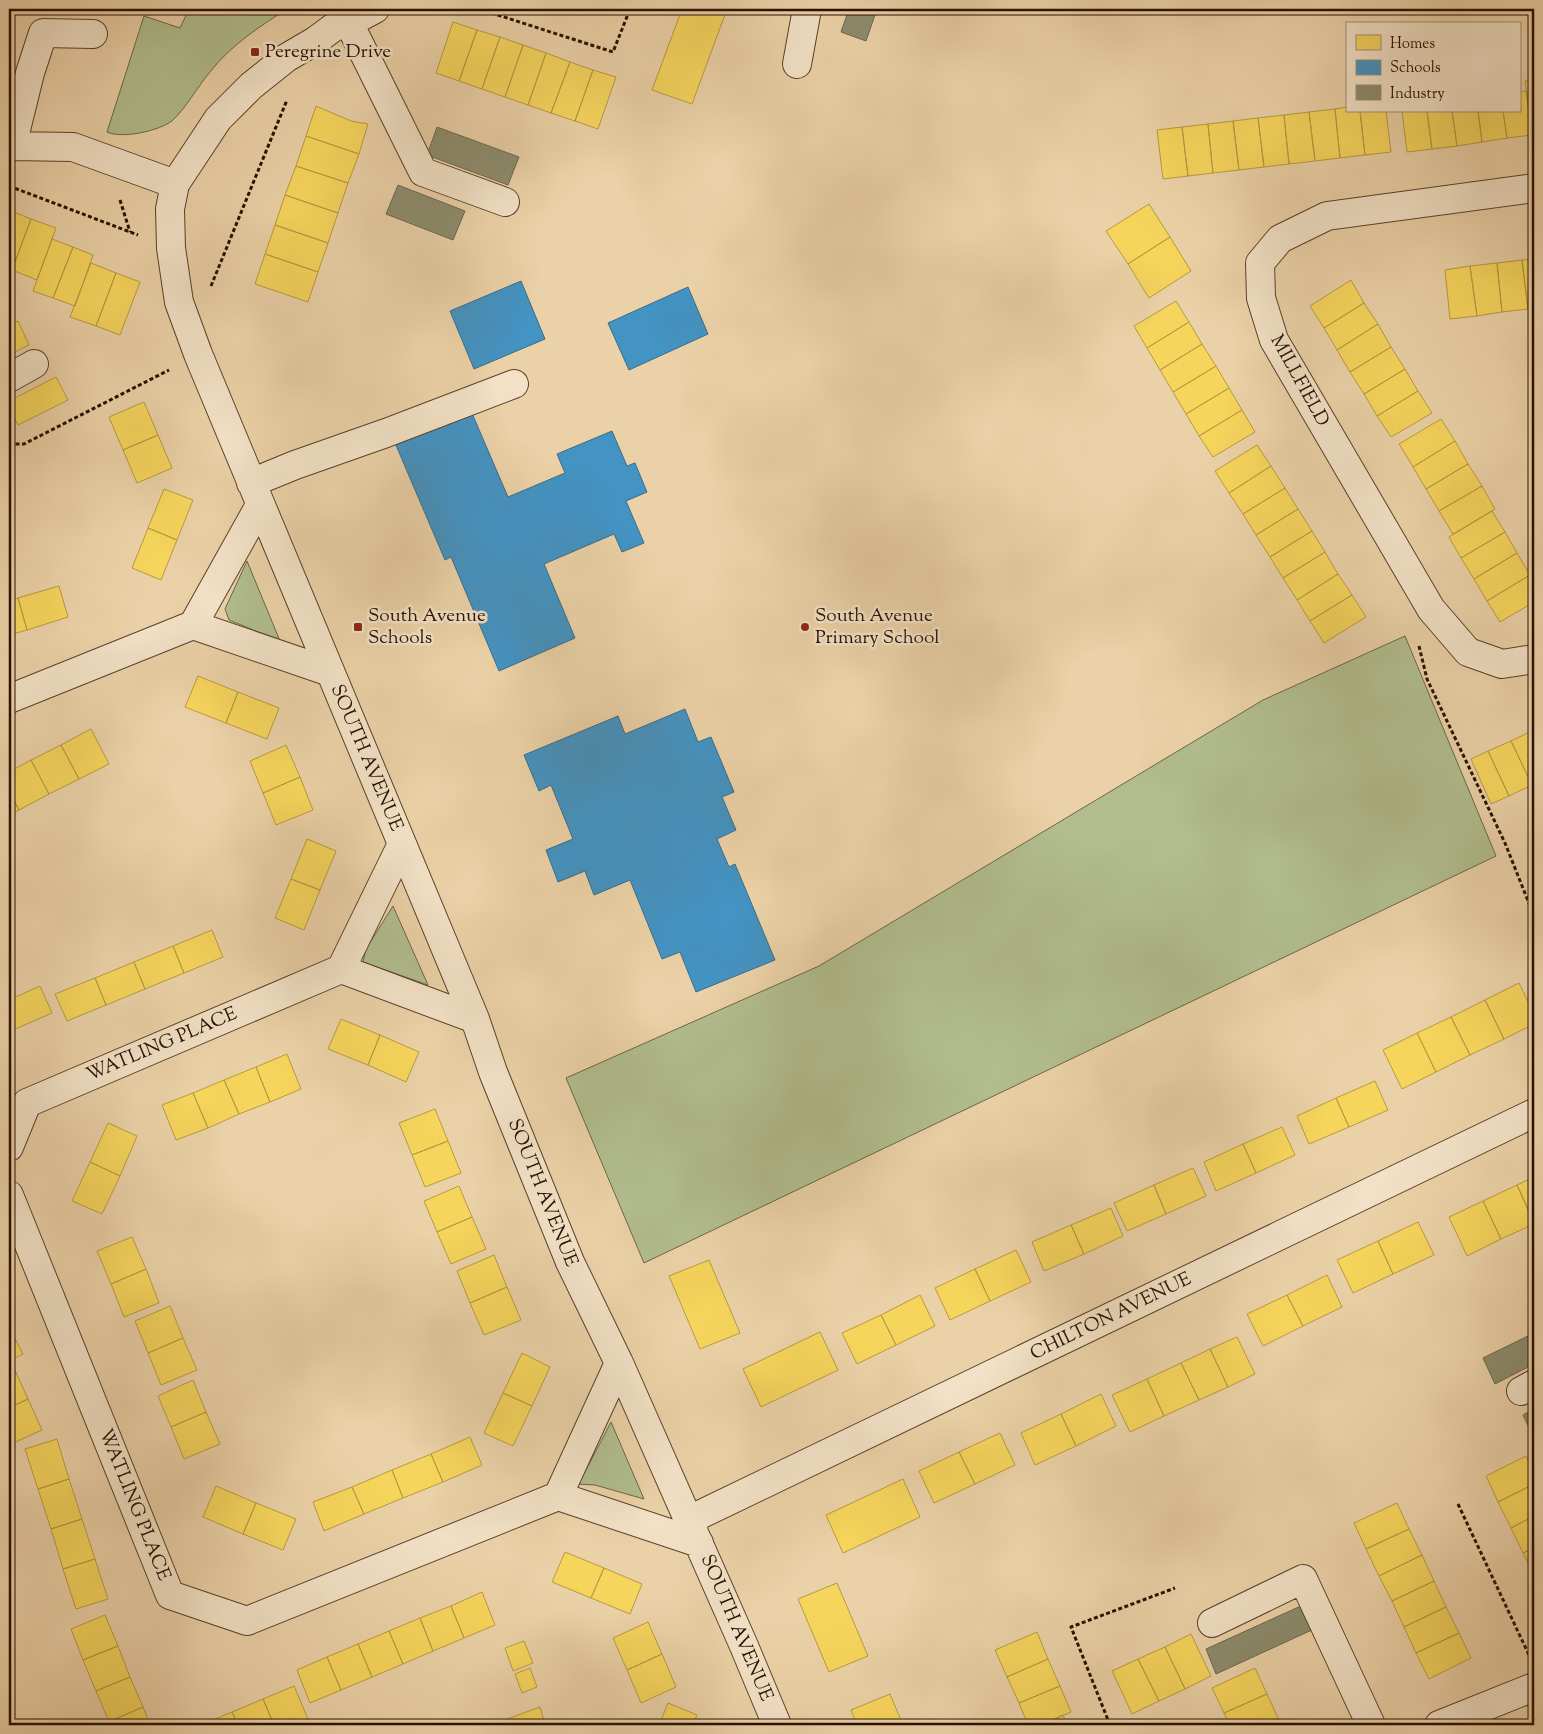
<svg xmlns="http://www.w3.org/2000/svg" width="1543" height="1734" viewBox="0 0 1543 1734" font-family="'Sorts Mill Goudy',serif">
	<rect width="100%" height="100%" fill="#ebd1a7"/>
	<filter id="stains"><feTurbulence type="fractalNoise" baseFrequency=".004" numOctaves="4"/><feColorMatrix values="0 0 0 0 .2 0 0 0 0 .09 0 0 0 0 .02 0 0 0 .5 -.17"/></filter>
	<radialGradient id="worn" r=".72"><stop offset=".6" stop-color="#630" stop-opacity="0"/><stop offset="1" stop-color="#630" stop-opacity=".3"/></radialGradient>
	<path fill="#b1bd8d" stroke="#6c6647" d="M189,9H287C259,27 231,45 210,72C199,85 185,109 173,120C160,131 122,139 107,132L144,16L180,28Z
		M247,561L280,641L229,620L225,609Z
		M1405,636L1496,856L644,1263L566,1078L819,966L1263,700Z
		M393,906L428,985L363,962L366,949Z
		M611,1422L644,1499L595,1485L575,1484L587,1468Z"/>
	<path fill="#f6d55c" stroke="#b89a41" d="M682,9H727L692,104L652,90Z
		M453,22L477,30L459,81L436,73Z
		M477,30L500,37L482,89L459,81Z
		M500,37L523,45L505,97L482,89Z
		M523,45L546,53L528,105L505,97Z
		M546,53L570,62L551,113L528,105Z
		M570,62L593,70L575,121L551,113Z
		M593,70L616,77L598,129L575,121Z
		M1534,80V132H1532L1525,81Z
		M1526,91L1532,135L1507,138L1503,111H1519V92Z
		M316,106L351,121L368,124L359,154L306,136Z
		M1347,107V111H1360L1365,155L1340,158L1335,109Z
		M1335,109L1340,158L1315,161L1309,112Z
		M1360,111H1386L1391,152L1365,155Z
		M1402,111H1427L1432,149L1407,152Z
		M1427,111H1452L1457,146L1432,149Z
		M1452,111H1478L1482,142L1457,146Z
		M1478,111H1503L1507,138L1482,142Z
		M1309,112L1315,161L1289,164L1284,115Z
		M1284,115L1289,164L1264,167L1258,118Z
		M1258,118L1264,167L1239,170L1233,121Z
		M1233,121L1239,170L1213,173L1208,124Z
		M1208,124L1213,173L1188,176L1182,127Z
		M1182,127L1188,176L1163,179L1157,130Z
		M306,136L359,154L348,183L296,166Z
		M296,166L348,183L338,213L285,195Z
		M285,195L338,213L328,243L275,225Z
		M1149,204L1170,237L1128,264L1106,231Z
		M9,210L31,219L12,270L9,269Z
		M31,219L56,228L37,280L12,270Z
		M275,225L328,243L318,272L265,254Z
		M1170,237L1191,271L1149,298L1128,264Z
		M52,239L73,247L53,298L33,291Z
		M73,247L93,255L75,306L53,298Z
		M265,254L318,272L308,302L255,284Z
		M1534,259V309H1528L1522,260Z
		M1522,260L1528,309L1502,312L1497,263Z
		M91,263L116,273L96,326L70,317Z
		M1497,263L1502,312L1477,316L1470,266Z
		M1470,266L1477,316L1450,319L1445,270Z
		M116,273L140,282L120,335L96,326Z
		M1351,280L1364,303L1324,328L1310,306Z
		M1176,301L1189,322L1147,348L1134,326Z
		M1364,303L1378,324L1337,350L1324,328Z
		M18,321L29,345L9,355V325Z
		M1189,322L1202,344L1160,370L1147,348Z
		M1378,324L1391,347L1350,372L1337,350Z
		M1202,344L1216,366L1173,392L1160,370Z
		M1391,347L1405,369L1364,394L1350,372Z
		M1216,366L1229,388L1186,414L1173,392Z
		M1405,369L1418,391L1377,416L1364,394Z
		M56,377L68,400L18,425L9,407V401Z
		M1229,388L1242,410L1199,436L1186,414Z
		M1418,391L1432,413L1391,437L1377,416Z
		M144,402L158,435L123,450L109,417Z
		M1242,410L1255,432L1213,457L1199,436Z
		M1441,419L1455,441L1413,467L1399,444Z
		M158,435L172,468L137,483L123,450Z
		M1455,441L1468,464L1426,489L1413,467Z
		M1257,445L1271,466L1229,493L1215,471Z
		M1468,464L1482,486L1439,511L1426,489Z
		M1271,466L1285,488L1243,514L1229,493Z
		M1482,486L1495,509L1453,534L1439,511Z
		M1285,488L1298,509L1256,535L1243,514Z
		M164,489L193,500L177,540L148,528Z
		M1298,509L1312,531L1270,557L1256,535Z
		M1492,511L1505,532L1461,558L1449,537Z
		M148,528L177,540L161,580L132,568Z
		M1312,531L1325,552L1283,578L1270,557Z
		M1505,532L1517,553L1474,579L1461,558Z
		M1325,552L1338,574L1297,600L1283,578Z
		M1517,553L1530,575L1487,601L1474,579Z
		M1338,574L1352,595L1310,621L1297,600Z
		M1530,575L1534,582V602L1500,622L1487,601Z
		M59,586L68,617L27,630L18,598Z
		M1352,595L1366,617L1324,643L1310,621Z
		M18,598L27,630L9,635V601Z
		M198,676L238,692L226,723L185,707Z
		M238,692L279,708L267,739L226,723Z
		M91,729L109,764L79,779L61,745Z
		M1534,730V784L1532,785L1511,741Z
		M1511,741L1532,785L1509,796L1488,751Z
		M61,745L79,779L49,794L31,760Z
		M286,745L300,777L263,793L250,761Z
		M1488,751L1509,796L1491,804L1471,759Z
		M31,760L49,794L19,810L9,790V772Z
		M300,777L313,810L276,825L263,793Z
		M9,790L19,810L9,815Z
		M307,839L336,851L320,890L291,879Z
		M291,879L320,890L304,930L275,918Z
		M212,930L223,957L184,973L173,946Z
		M173,946L184,973L145,989L134,962Z
		M134,962L145,989L106,1005L95,978Z
		M95,978L106,1005L67,1021L55,994Z
		M1519,983L1534,1014V1024L1504,1039L1485,1000Z
		M40,986L52,1013L13,1030L9,1019V1000Z
		M1485,1000L1504,1039L1470,1055L1451,1017Z
		M1451,1017L1470,1055L1436,1072L1417,1033Z
		M341,1019L380,1035L368,1065L328,1049Z
		M1417,1033L1436,1072L1402,1089L1383,1050Z
		M380,1035L419,1052L406,1082L368,1065Z
		M287,1054L301,1089L270,1102L256,1067Z
		M256,1067L270,1102L239,1114L224,1080Z
		M224,1080L239,1114L208,1128L193,1093Z
		M1375,1081L1388,1110L1349,1127L1336,1098Z
		M193,1093L208,1128L176,1140L162,1105Z
		M1336,1098L1349,1127L1309,1144L1297,1116Z
		M435,1109L448,1141L412,1155L399,1123Z
		M108,1123L137,1136L120,1176L90,1162Z
		M1282,1127L1295,1155L1256,1173L1243,1144Z
		M448,1141L461,1173L425,1187L412,1155Z
		M1243,1144L1256,1173L1216,1191L1204,1162Z
		M90,1162L120,1176L102,1214L72,1201Z
		M1193,1168L1206,1196L1166,1214L1154,1185Z
		M1534,1177V1221L1517,1185Z
		M1154,1185L1166,1214L1127,1231L1114,1203Z
		M1517,1185L1534,1224L1501,1239L1483,1201Z
		M459,1186L472,1217L437,1232L424,1201Z
		M1483,1201L1501,1239L1467,1256L1449,1217Z
		M1111,1208L1123,1236L1084,1254L1071,1225Z
		M472,1217L486,1249L451,1264L437,1232Z
		M1418,1222L1434,1255L1393,1274L1378,1241Z
		M1071,1225L1084,1254L1044,1271L1032,1242Z
		M132,1237L146,1269L111,1284L97,1251Z
		M1378,1241L1393,1274L1353,1293L1337,1260Z
		M1016,1250L1031,1282L990,1301L975,1269Z
		M494,1255L507,1287L470,1303L457,1271Z
		M709,1260L740,1333L700,1349L669,1276Z
		M146,1269L159,1303L124,1317L111,1284Z
		M975,1269L990,1301L950,1320L935,1288Z
		M1327,1275L1342,1307L1303,1326L1287,1295Z
		M507,1287L521,1320L484,1335L470,1303Z
		M920,1295L935,1326L896,1345L881,1315Z
		M1287,1295L1303,1326L1263,1346L1247,1314Z
		M170,1306L183,1338L148,1353L135,1321Z
		M881,1315L896,1345L857,1364L842,1333Z
		M9,1327L23,1354L9,1361Z
		M820,1332L838,1370L761,1407L743,1369Z
		M1237,1337L1255,1374L1228,1387L1210,1349Z
		M183,1338L197,1370L161,1385L148,1353Z
		M1210,1349L1228,1387L1199,1400L1181,1363Z
		M522,1353L550,1367L532,1406L503,1393Z
		M1181,1363L1199,1400L1164,1416L1147,1379Z
		M14,1368L28,1399L9,1408V1371Z
		M1147,1379L1164,1416L1130,1432L1112,1395Z
		M193,1380L206,1412L171,1427L158,1396Z
		M503,1393L532,1406L513,1446L484,1433Z
		M1101,1394L1116,1426L1076,1446L1061,1414Z
		M28,1399L42,1430L9,1445V1408Z
		M206,1412L220,1444L184,1459L171,1427Z
		M1061,1414L1076,1446L1035,1465L1021,1433Z
		M1000,1433L1015,1465L975,1484L959,1452Z
		M470,1437L482,1465L443,1482L431,1454Z
		M57,1439L69,1479L38,1489L25,1449Z
		M959,1452L975,1484L934,1503L919,1471Z
		M431,1454L443,1482L403,1498L392,1470Z
		M1526,1456L1534,1474V1484L1498,1502L1486,1476Z
		M392,1470L403,1498L364,1514L352,1487Z
		M69,1479L82,1519L51,1529L38,1489Z
		M903,1479L920,1517L843,1553L826,1515Z
		M1534,1484V1516L1511,1528L1498,1502Z
		M216,1486L256,1503L243,1534L203,1517Z
		M352,1487L364,1514L324,1531L313,1502Z
		M256,1503L296,1519L283,1550L243,1534Z
		M1397,1503L1409,1529L1366,1549L1354,1523Z
		M1534,1516V1548L1523,1553L1511,1528Z
		M82,1519L95,1559L63,1569L51,1529Z
		M1409,1529L1422,1555L1379,1576L1366,1549Z
		M1534,1548V1575L1523,1553Z
		M565,1552L604,1568L591,1598L552,1582Z
		M1422,1555L1434,1581L1392,1601L1379,1576Z
		M95,1559L108,1599L76,1609L63,1569Z
		M604,1568L642,1584L630,1614L591,1598Z
		M1434,1581L1446,1607L1404,1627L1392,1601Z
		M837,1583L868,1656L829,1672L798,1599Z
		M482,1592L495,1625L464,1638L451,1606Z
		M451,1606L464,1638L433,1651L420,1618Z
		M1446,1607L1459,1633L1416,1653L1404,1627Z
		M105,1615L118,1646L83,1660L71,1629Z
		M420,1618L433,1651L403,1664L389,1631Z
		M648,1622L662,1654L627,1670L613,1638Z
		M389,1631L403,1664L372,1677L358,1644Z
		M1037,1632L1048,1659L1007,1677L995,1650Z
		M1459,1633L1471,1658L1429,1679L1416,1653Z
		M1191,1634L1211,1676L1185,1689L1165,1647Z
		M524,1641L533,1663L513,1671L505,1648Z
		M358,1644L372,1677L341,1690L327,1657Z
		M118,1646L130,1677L96,1691L83,1660Z
		M1165,1647L1185,1689L1159,1701L1138,1659Z
		M662,1654L676,1687L641,1703L627,1670Z
		M327,1657L341,1690L310,1703L297,1670Z
		M1048,1659L1060,1686L1019,1703L1007,1677Z
		M1138,1659L1159,1701L1132,1714L1112,1671Z
		M530,1668L537,1687L522,1693L515,1674Z
		M1255,1668L1267,1694L1224,1713L1212,1688Z
		M130,1677L143,1707L109,1722L96,1691Z
		M294,1686L308,1719L291,1725H274L263,1699Z
		M1060,1686L1071,1712L1041,1725H1028L1019,1703Z
		M890,1694L903,1725H857L851,1710Z
		M1267,1694L1279,1720L1267,1725H1230L1224,1713Z
		M263,1699L274,1725H238L232,1712Z
		M668,1703L697,1715L692,1725H659Z
		M143,1707L150,1725H110L109,1722Z
		M540,1707L545,1724L541,1725H509L507,1719Z
		M232,1712L238,1725H201Z
		M1063,1715L1067,1725H1041Z
		M1279,1720L1281,1725H1267Z"/>
	<path fill="#4393c3" stroke="#3b6c89" d="M521,281L545,339L474,369L450,311Z
		M688,287L708,334L629,370L608,323Z
		M471,411L508,497L565,473L557,454L612,431L627,466L635,463L647,492L626,501L644,543L622,552L614,534L544,564L575,638L499,671L451,557L445,560L395,443Z
		M685,709L698,742L711,737L734,792L722,797L736,830L717,839L729,867L735,864L775,960L696,992L680,952L662,959L630,880L594,895L585,871L558,882L546,850L573,839L551,785L539,791L524,755L618,716L625,734Z"/>
	<path fill="#8c8c6e" stroke="#6e674d" d="M849,9H877L866,41L841,32Z
		M437,127L519,157L508,185L427,155Z
		M398,185L465,211L453,240L386,214Z
		M1534,1333V1364L1495,1384L1483,1358Z
		M1534,1409V1438L1523,1415Z
		M1303,1605L1314,1629L1216,1674L1206,1649Z"/>
	<g fill="none" stroke-linecap="round" stroke-linejoin="round">
		<g stroke="#59402a" stroke-width="30">
			<path id="minor" d="M375,9L349,23L334,27L315,41L286,58L251,86L218,119L175,184L170,209L171,248L179,302L198,354L475,1019L493,1072L570,1262L619,1363L744,1646L777,1725
				M349,23L423,172L505,202
				M797,64L807,9
				M12,146L30,73L43,33L93,34
				M9,148L12,146L73,147L175,184
				M1534,188L1327,216L1280,239L1260,263L1261,298L1274,340L1431,609L1468,652L1502,664L1534,659
				M9,378L34,364
				M251,483L295,465L386,433L514,384
				M260,505L193,625L330,672
				M9,699L193,625
				M402,844L341,969L475,1019
				M9,1147L27,1103L341,969
				M9,1195L170,1595L247,1621L558,1496
				M1521,1391L1534,1384
				M558,1496L699,1543
				M558,1496L619,1363
				M689,1520L1534,1113
				M1212,1623L1303,1579L1371,1725
				M1439,1725L1534,1687"/>
		</g>
		<path stroke="#281001" stroke-width="3" stroke-dasharray="4 2.5" stroke-linecap="butt" d="M479,9L613,52L630,9
			M9,186L138,235
			M120,200L130,232
			M211,286L287,100
			M9,444H24L169,370
			M1419,646L1427,679L1505,843L1534,916
			M1458,1504L1529,1655
			M1110,1725L1071,1627L1175,1588"/>
		<use href="#minor" stroke="#f2e1c6" stroke-width="28"/>
	</g>
	<g fill="#8f2418" stroke="#f2e1c6" stroke-width="2">
		<rect x="250" y="47" width="10" height="10" rx="2.5"/>
		<rect x="353" y="622" width="10" height="10" rx="2.5"/>
		<circle cx="805" cy="627" r="5"/>
	</g>
	<g text-anchor="middle" dominant-baseline="central" stroke-width="5" stroke-linejoin="round" paint-order="stroke">
		<g font-size="19" fill="#281001" stroke="#f2e1c6" text-anchor="start">
			<text x="265" y="52">Peregrine Drive</text>
			<text x="368" y="616">South Avenue<tspan x="368" dy="22">Schools</tspan></text>
			<text x="815" y="616">South Avenue<tspan x="815" dy="22">Primary School</tspan></text>
		</g>
		<g font-size="19" fill="#281001" stroke="#f2e1c6">
			<text transform="translate(1299 381) rotate(61)">MILLFIELD</text>
			<text transform="translate(366 758) rotate(67)">SOUTH AVENUE</text>
			<text transform="translate(162 1045) rotate(-23)">WATLING PLACE</text>
			<text transform="translate(542 1193) rotate(68)">SOUTH AVENUE</text>
			<text transform="translate(1111 1317) rotate(-26)">CHILTON AVENUE</text>
			<text transform="translate(134 1505) rotate(68)">WATLING PLACE</text>
			<text transform="translate(736 1628) rotate(67)">SOUTH AVENUE</text>
		</g>
	</g>
	<rect width="1543" height="1734" fill="none" stroke="#ebd1a7" stroke-width="30"/>
	<rect x="10" y="10" width="1523" height="1714" fill="none" stroke="#281001" stroke-width="2.5"/>
	<rect x="15" y="15" width="1513" height="1704" fill="none" stroke="#281001"/>
	<rect x="1346" y="22" width="175" height="90" fill="#f2e1c6" stroke="#a18d77"/>
	<rect x="1356" y="35" width="25" height="15" fill="#f6d55c" stroke="#a18d77"/>
	<text x="1390" y="48" font-size="15" fill="#281001">Homes</text>
	<rect x="1356" y="60" width="25" height="15" fill="#4393c3" stroke="#a18d77"/>
	<text x="1390" y="72" font-size="15" fill="#281001">Schools</text>
	<rect x="1356" y="85" width="25" height="15" fill="#8c8c6e" stroke="#a18d77"/>
	<text x="1390" y="98" font-size="15" fill="#281001">Industry</text>
	<rect width="100%" height="100%" filter="url(#stains)"/>
	<rect width="100%" height="100%" fill="url(#worn)"/>
</svg>
